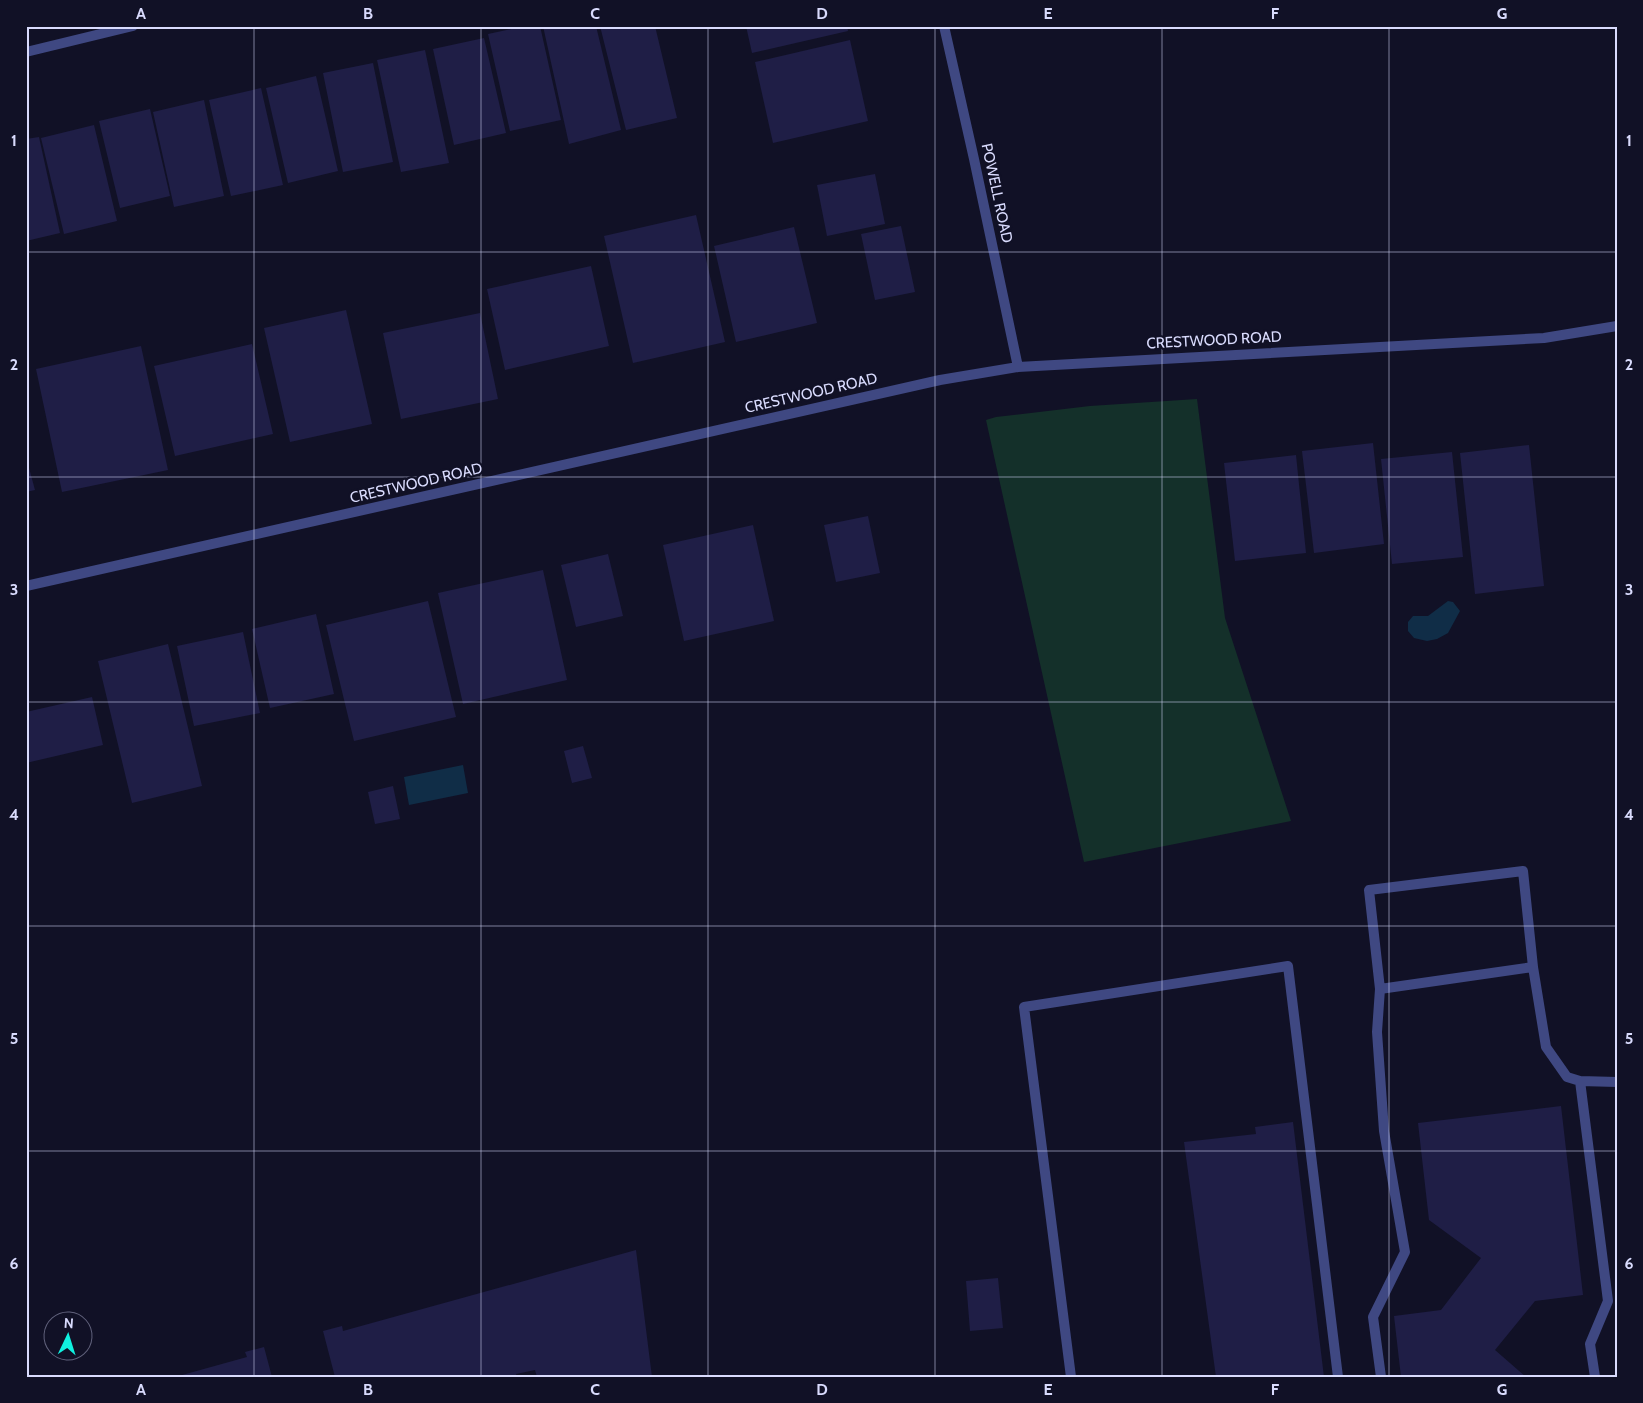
<svg xmlns="http://www.w3.org/2000/svg" width="1643" height="1403" viewBox="0 0 1643 1403" font-family="Cabin,sans-serif">
	<rect width="100%" height="100%" fill="#111126"/>
	<path fill="#14302a" d="M1197,399L1225,618L1291,821L1084,862L986,420L996,417L1090,406Z"/>
	<path fill="#102d47" d="M1448,601L1453,602L1460,611L1448,633L1437,639L1427,641L1414,638L1408,631V622L1413,616H1428Z
		M463,765L468,793L409,805L404,777Z"/>
	<path fill="#1f1e46" d="M526,26H540L561,120L510,131L488,34Z
		M543,26H596L621,130L569,144Z
		M600,26H655L677,118L626,130Z
		M746,26H847L848,31L752,53Z
		M484,38L506,133L454,145L433,49Z
		M850,40L868,121L773,143L755,62Z
		M425,50L449,163L401,172L377,60Z
		M373,63L393,162L343,172L323,73Z
		M316,76L338,171L288,183L266,88Z
		M261,88L283,185L231,196L209,100Z
		M204,100L224,196L174,207L153,112Z
		M150,109L170,196L120,208L99,121Z
		M94,125L117,221L64,234L41,138Z
		M39,137L60,233L26,241V139Z
		M875,174L885,224L827,236L817,185Z
		M696,215L725,342L633,363L604,236Z
		M901,226L915,292L875,300L861,234Z
		M794,227L817,323L736,342L714,246Z
		M591,266L609,346L505,370L487,289Z
		M346,310L372,424L290,442L264,328Z
		M480,313L498,399L401,419L383,333Z
		M252,344L273,434L175,456L154,366Z
		M141,346L168,470L62,492L36,369Z
		M1373,443L1384,544L1314,553L1302,451Z
		M1529,445L1544,586L1475,594L1460,453Z
		M1452,452L1463,557L1392,564L1381,459Z
		M1296,455L1306,553L1235,561L1224,463Z
		M26,457L35,490L26,492Z
		M868,516L880,573L836,582L824,525Z
		M753,525L774,621L684,641L663,545Z
		M608,554L623,616L576,627L561,565Z
		M543,570L567,680L463,704L438,593Z
		M428,601L456,717L354,741L326,625Z
		M316,614L334,694L270,708L252,629Z
		M243,632L260,713L194,726L177,646Z
		M168,644L202,786L132,803L98,661Z
		M92,697L103,745L26,763V712Z
		M583,746L592,778L572,783L564,751Z
		M393,786L400,819L375,824L368,792Z
		M1561,1106L1583,1295L1535,1301L1495,1350L1526,1377H1401L1394,1316L1441,1310L1481,1258L1429,1220L1418,1123Z
		M1293,1122L1324,1377H1216L1184,1142L1256,1134L1255,1127Z
		M636,1250L652,1377H537L535,1370L516,1374L517,1377H335L323,1331L342,1326L343,1331Z
		M998,1278L1003,1328L970,1331L966,1281Z
		M264,1347L272,1377H175L247,1357L245,1352Z"/>
	<g fill="none" stroke-linecap="round" stroke-linejoin="round">
		<path stroke="#3f4882" stroke-width="10" d="M1380,989L1533,967
			M1071,1377L1024,1007L1288,966L1338,1377
			M1381,1377L1373,1317L1405,1252L1384,1131L1377,1032L1380,989L1369,890L1523,871L1533,967L1546,1047L1567,1077L1580,1081
			M1595,1377L1590,1344L1608,1301L1580,1081L1617,1082"/>
		<path stroke="#3f4882" stroke-width="10" d="M944,26L974,159L1018,367
			M26,52L133,26
			M26,586L940,380L1018,367L1544,338L1617,326"/>
	</g>
	<path fill="none" stroke="#d9dbfd" stroke-width="1" stroke-opacity="0.55" d="M254,26V1377M481,26V1377M708,26V1377M935,26V1377M1162,26V1377M1389,26V1377M26,252H1617M26,477H1617M26,702H1617M26,926H1617M26,1151H1617"/>
	<g text-anchor="middle" dominant-baseline="central" stroke-width="4.5" stroke-linejoin="round" paint-order="stroke">
		<g font-size="15" fill="#d9dbfd" stroke="#111126">
			<text transform="translate(997 193) rotate(78)">POWELL ROAD</text>
			<text transform="translate(1214 340) rotate(-3)">CRESTWOOD ROAD</text>
			<text transform="translate(811 393) rotate(-13)">CRESTWOOD ROAD</text>
			<text transform="translate(416 483) rotate(-13)">CRESTWOOD ROAD</text>
		</g>
	</g>
	<rect width="1643" height="1403" fill="none" stroke="#111126" stroke-width="55"/>
	<g transform="translate(68 1336) rotate(4)"><circle r="24" fill="#111126" stroke="#61627c"/>
	<path d="M0-4L9 19L0 12L-9 19Z" fill="#10f1e0"/>
	<text y="-8" font-size="14" font-weight="bold" text-anchor="middle" fill="#d9dbfd">N</text>
	</g>
	<rect x="28" y="28" width="1588" height="1348" fill="none" stroke="#d9dbfd" stroke-width="2"/>
	<g font-size="16" text-anchor="middle" font-weight="bold" fill="#d9dbfd">
		<text x="141" y="19">A</text>
		<text x="368" y="19">B</text>
		<text x="595" y="19">C</text>
		<text x="822" y="19">D</text>
		<text x="1048" y="19">E</text>
		<text x="1275" y="19">F</text>
		<text x="1502" y="19">G</text>
		<text x="14" y="146">1</text>
		<text x="1629" y="146">1</text>
		<text x="14" y="370">2</text>
		<text x="1629" y="370">2</text>
		<text x="14" y="595">3</text>
		<text x="1629" y="595">3</text>
		<text x="14" y="820">4</text>
		<text x="1629" y="820">4</text>
		<text x="14" y="1044">5</text>
		<text x="1629" y="1044">5</text>
		<text x="14" y="1269">6</text>
		<text x="1629" y="1269">6</text>
		<text x="141" y="1395">A</text>
		<text x="368" y="1395">B</text>
		<text x="595" y="1395">C</text>
		<text x="822" y="1395">D</text>
		<text x="1048" y="1395">E</text>
		<text x="1275" y="1395">F</text>
		<text x="1502" y="1395">G</text>
	</g>
</svg>
